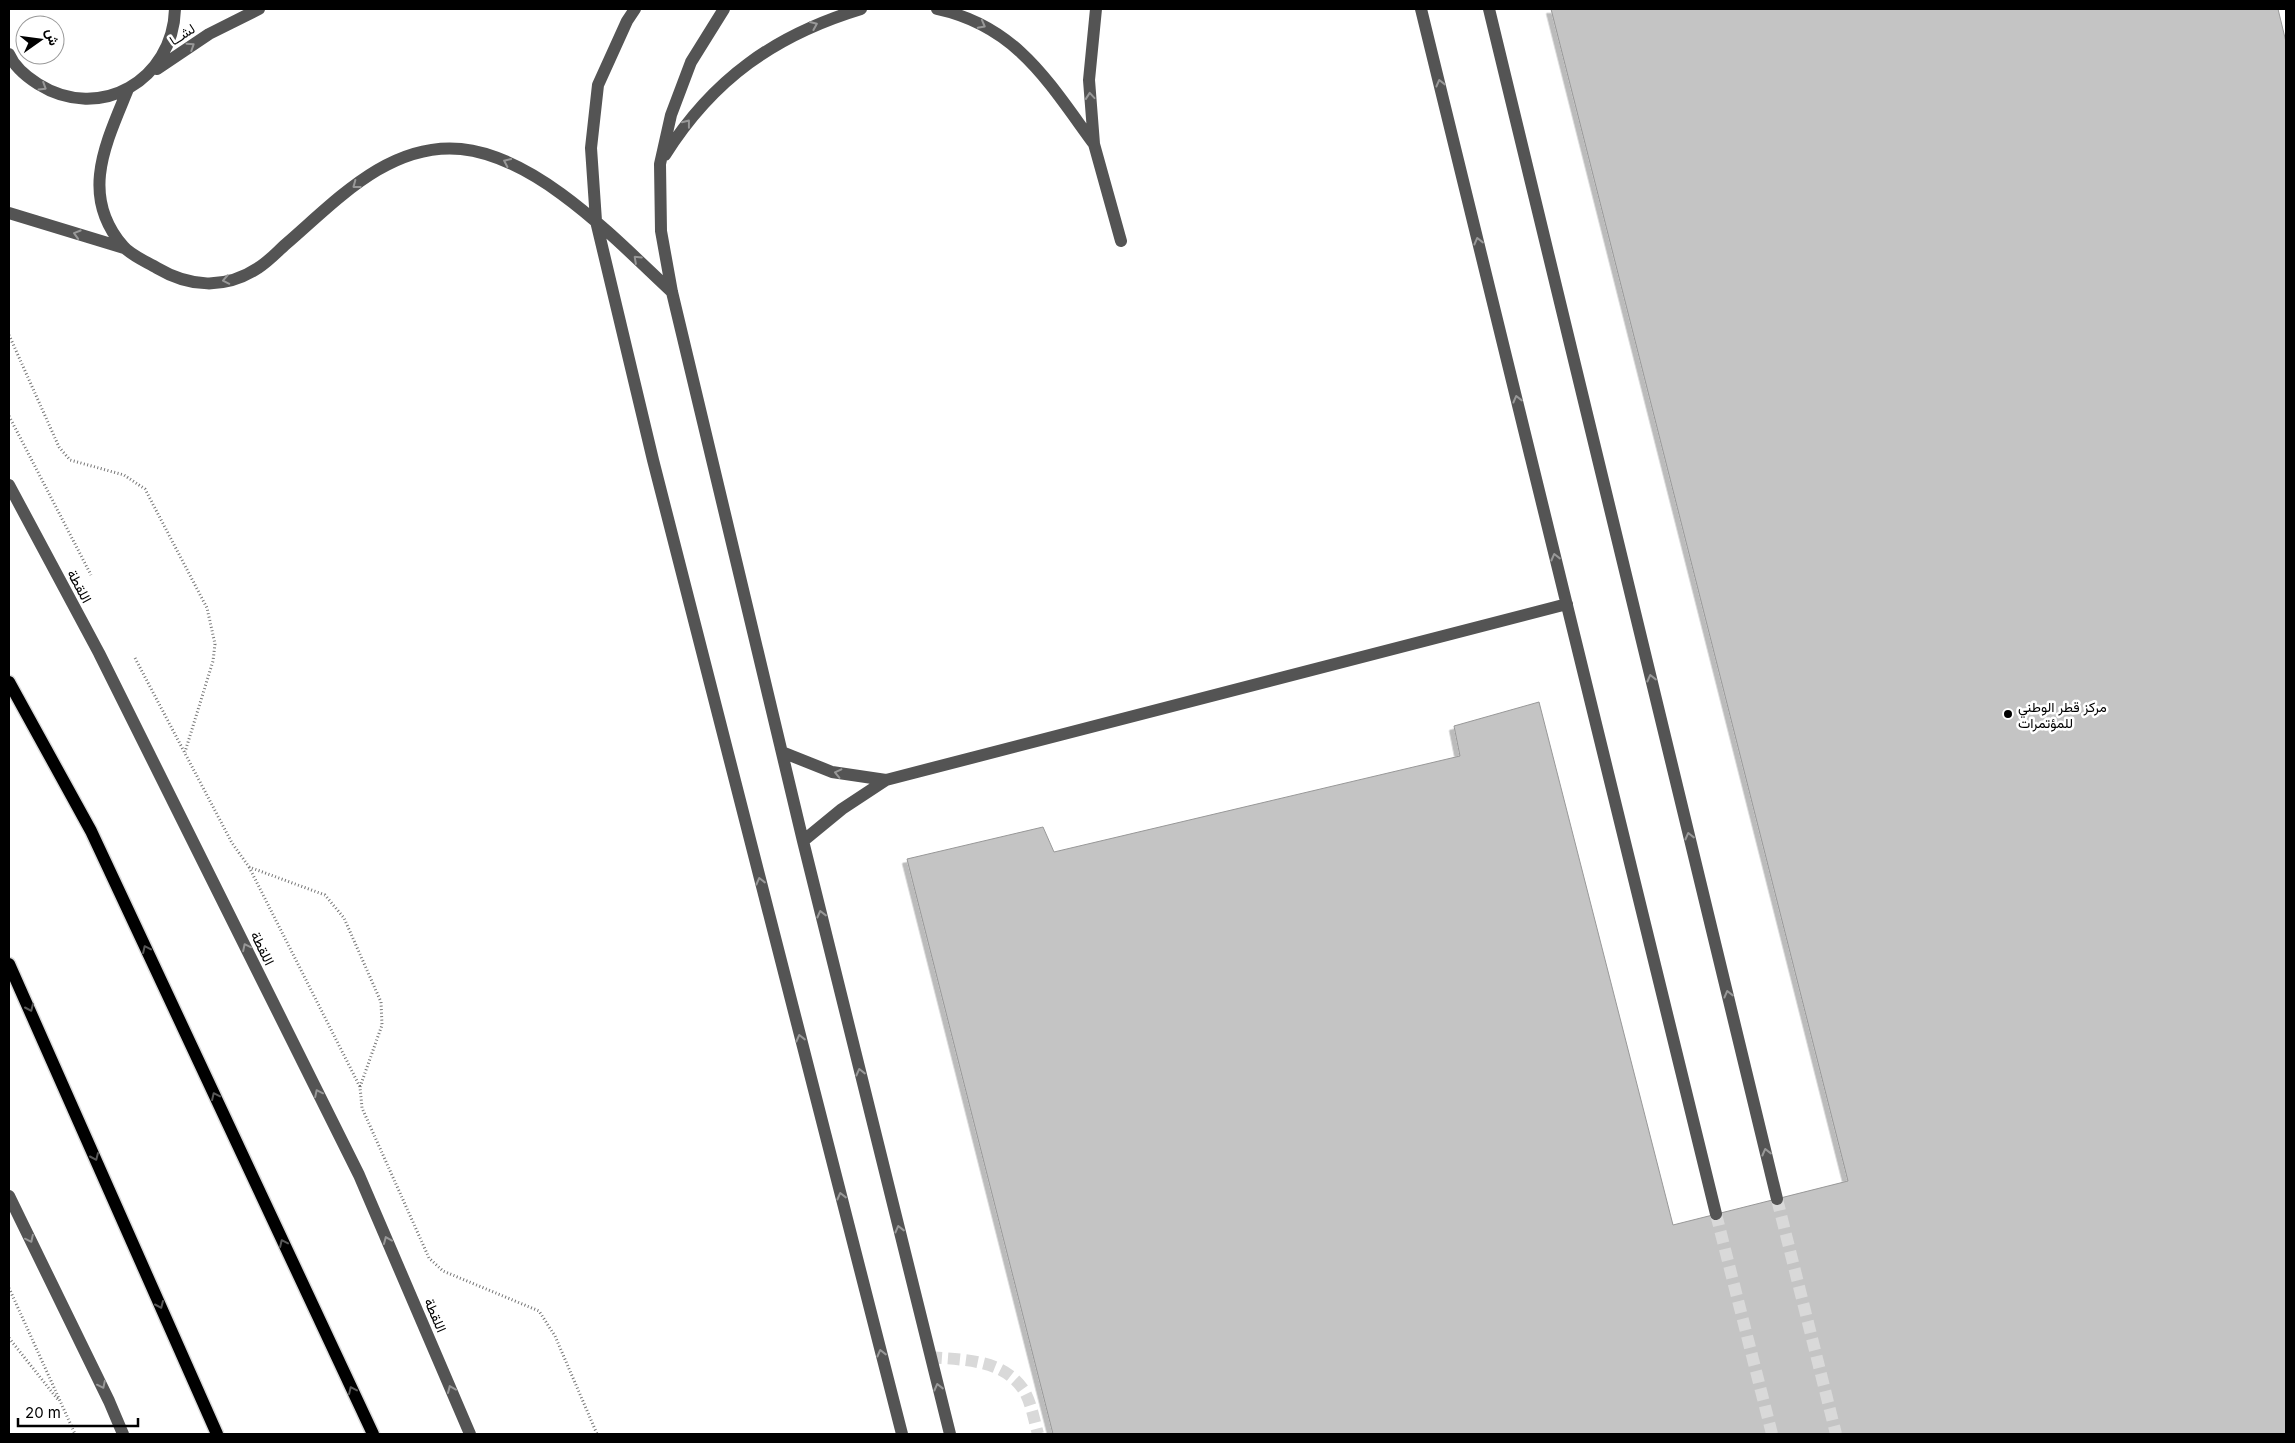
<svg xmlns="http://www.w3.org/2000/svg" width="2295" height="1443" viewBox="0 0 2295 1443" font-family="Inter,Vazirmatn,sans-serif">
	<defs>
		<filter id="shadow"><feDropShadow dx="-4.5" dy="4.5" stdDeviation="0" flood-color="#0004"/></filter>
	</defs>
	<rect width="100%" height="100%" fill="#fff"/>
	<path fill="#c4c4c4" stroke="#989898" filter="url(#shadow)" d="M1551,9H2278L2286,42V1434H1053L907,859L1043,827L1054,852L1460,756L1454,726L1539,702L1673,1225L1848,1181Z"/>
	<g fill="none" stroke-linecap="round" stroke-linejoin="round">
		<path stroke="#d9d9d9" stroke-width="12" stroke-dasharray="12 6" stroke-linecap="butt" d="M1777,1199L1836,1434
			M1716,1214L1772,1434
			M930,1357C964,1360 1002,1359 1023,1389C1031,1401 1034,1420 1038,1434"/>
		<g stroke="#dbdbdb" stroke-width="15">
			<path id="major" d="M9,682L91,831L373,1434
				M9,964L217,1434"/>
		</g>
		<path stroke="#767676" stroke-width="3" stroke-dasharray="1 2.5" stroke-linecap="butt" d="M9,335L59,447L70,460L124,475L145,489L207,608L215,644L213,661L185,752
			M9,416L91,575
			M135,658L232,843L249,867L325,895L344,918L381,1002L382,1025L360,1087L362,1108L429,1258L443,1271L539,1311L555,1336L597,1434
			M249,867L360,1087
			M9,1288L75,1434
			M9,1338L59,1401"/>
		<path stroke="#545454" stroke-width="12" d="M635,9L627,21L598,85L591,148L596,221L653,460L902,1434
			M724,9L691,62L671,115L660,164L661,231L672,292L803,841L950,1434
			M937,9C1017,26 1049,83 1094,144
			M1096,9L1089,80L1094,144L1121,241
			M1421,9L1716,1214
			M1489,9L1777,1199
			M9,54C14,66 27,77 38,84C100,123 173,80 175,9
			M157,69L209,34L259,9
			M128,89C106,143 79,195 123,246C130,255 147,262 157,268C189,287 225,290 258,268C268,262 277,252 286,244C336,201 389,142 461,149C539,157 617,241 672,292
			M665,155C713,79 775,35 861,9
			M9,213L124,248
			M9,485L99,653L359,1175L470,1434
			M782,752L832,772L886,780
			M803,841L842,809L886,780L1567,604
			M9,1196L109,1401L123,1434"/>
		<use href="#major" stroke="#000" stroke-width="12"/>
	</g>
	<defs><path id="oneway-chevron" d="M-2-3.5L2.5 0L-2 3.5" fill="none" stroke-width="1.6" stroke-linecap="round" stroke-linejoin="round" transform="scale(1.25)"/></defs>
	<g stroke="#989898">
		<use href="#oneway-chevron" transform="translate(814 25) rotate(-23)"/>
		<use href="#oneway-chevron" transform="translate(982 25) rotate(28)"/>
		<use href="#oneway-chevron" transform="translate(191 46) rotate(-33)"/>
		<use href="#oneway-chevron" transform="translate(1440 83) rotate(-104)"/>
		<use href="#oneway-chevron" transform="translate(43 87) rotate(32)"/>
		<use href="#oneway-chevron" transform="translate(1090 96) rotate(-95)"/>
		<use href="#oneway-chevron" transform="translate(687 123) rotate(-52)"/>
		<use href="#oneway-chevron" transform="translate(507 162) rotate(-155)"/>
		<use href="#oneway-chevron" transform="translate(356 185) rotate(143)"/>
		<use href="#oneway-chevron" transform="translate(77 234) rotate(-163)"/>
		<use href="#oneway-chevron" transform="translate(1478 241) rotate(-104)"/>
		<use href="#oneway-chevron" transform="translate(637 259) rotate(-137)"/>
		<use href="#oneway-chevron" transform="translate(226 280) rotate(169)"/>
		<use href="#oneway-chevron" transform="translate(1517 399) rotate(-104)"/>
		<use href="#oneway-chevron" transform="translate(1555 557) rotate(-104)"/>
		<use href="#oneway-chevron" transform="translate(1651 678) rotate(-104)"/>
		<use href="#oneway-chevron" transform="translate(838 773) rotate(-167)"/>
		<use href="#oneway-chevron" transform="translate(1689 836) rotate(-104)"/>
		<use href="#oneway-chevron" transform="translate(760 881) rotate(-104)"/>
		<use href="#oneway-chevron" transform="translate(821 914) rotate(-104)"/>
		<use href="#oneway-chevron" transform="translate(246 947) rotate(-116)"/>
		<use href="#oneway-chevron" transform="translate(1728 994) rotate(-104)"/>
		<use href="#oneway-chevron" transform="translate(800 1038) rotate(-104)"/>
		<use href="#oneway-chevron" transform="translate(860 1072) rotate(-104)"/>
		<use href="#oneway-chevron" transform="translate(318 1093) rotate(-116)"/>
		<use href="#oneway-chevron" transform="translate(1766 1152) rotate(-104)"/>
		<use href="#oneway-chevron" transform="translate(841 1196) rotate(-104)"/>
		<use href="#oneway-chevron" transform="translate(899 1229) rotate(-104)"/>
		<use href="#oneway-chevron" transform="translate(30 1239) rotate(64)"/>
		<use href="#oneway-chevron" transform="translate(387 1240) rotate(-113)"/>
		<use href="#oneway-chevron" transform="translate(881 1353) rotate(-104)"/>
		<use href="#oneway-chevron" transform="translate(102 1385) rotate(64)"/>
		<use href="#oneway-chevron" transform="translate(938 1387) rotate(-104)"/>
		<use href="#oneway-chevron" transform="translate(451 1389) rotate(-113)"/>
	</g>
	<g stroke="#595959">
		<use href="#oneway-chevron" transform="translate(146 949) rotate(-115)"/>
		<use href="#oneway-chevron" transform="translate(30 1008) rotate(66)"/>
		<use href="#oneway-chevron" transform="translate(215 1096) rotate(-115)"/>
		<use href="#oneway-chevron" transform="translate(95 1157) rotate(66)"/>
		<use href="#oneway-chevron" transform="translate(283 1243) rotate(-115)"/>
		<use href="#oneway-chevron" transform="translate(160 1305) rotate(66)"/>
		<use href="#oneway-chevron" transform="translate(352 1390) rotate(-115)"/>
	</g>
	<circle fill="#000" stroke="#fff" stroke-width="2" cx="2008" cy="714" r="5"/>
	<g text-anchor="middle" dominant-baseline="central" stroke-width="5" stroke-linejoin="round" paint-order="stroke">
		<g font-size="14" fill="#000" stroke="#fff">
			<text transform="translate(182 34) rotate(-33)">لشــا</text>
			<text transform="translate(80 586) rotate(62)">اللقطة</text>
			<text transform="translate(263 948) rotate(64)">اللقطة</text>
			<text transform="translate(436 1315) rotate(67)">اللقطة</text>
		</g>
		<g font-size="14" fill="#000" stroke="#fff" text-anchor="start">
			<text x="2018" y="706">مركز قطر الوطني<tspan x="2018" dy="16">للمؤتمرات</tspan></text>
		</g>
	</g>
	<rect width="2295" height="1443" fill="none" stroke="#000000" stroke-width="20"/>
	<g transform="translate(40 40) rotate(76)"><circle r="24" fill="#ffffff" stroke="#999999"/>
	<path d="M0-4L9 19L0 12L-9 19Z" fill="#000000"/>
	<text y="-8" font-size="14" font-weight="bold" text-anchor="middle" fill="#000000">ش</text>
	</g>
	<path d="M18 1418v8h120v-8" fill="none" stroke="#000000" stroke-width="2.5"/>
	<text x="25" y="1418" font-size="15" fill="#000000" stroke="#ffffff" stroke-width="4" paint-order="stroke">20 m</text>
</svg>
